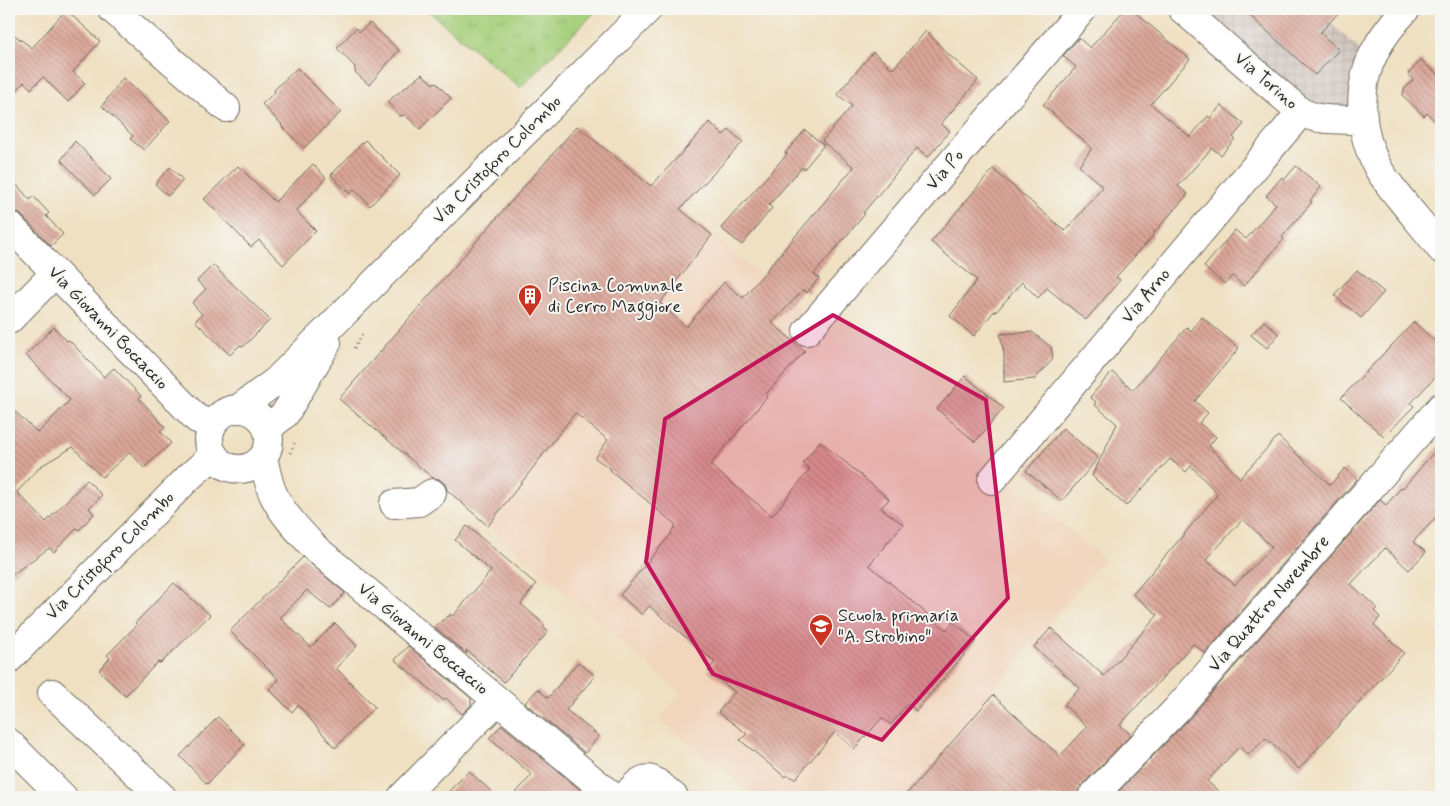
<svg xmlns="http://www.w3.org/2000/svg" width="1450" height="806" viewBox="0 0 1450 806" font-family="Mynerve,sans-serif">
	<defs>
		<pattern id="industrial-grid" width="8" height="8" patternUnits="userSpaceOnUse" patternTransform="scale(1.25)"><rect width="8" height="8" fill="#cec1ba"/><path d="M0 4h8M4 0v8" fill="none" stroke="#b1a6a0"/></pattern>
		<pattern id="grass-tufts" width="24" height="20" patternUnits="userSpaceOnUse" patternTransform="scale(1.25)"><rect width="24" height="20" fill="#a5cf7a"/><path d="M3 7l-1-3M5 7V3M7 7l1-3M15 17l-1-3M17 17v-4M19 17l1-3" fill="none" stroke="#8eb26a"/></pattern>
		<pattern id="building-back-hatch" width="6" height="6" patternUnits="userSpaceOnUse" patternTransform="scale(1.25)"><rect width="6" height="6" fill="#dba698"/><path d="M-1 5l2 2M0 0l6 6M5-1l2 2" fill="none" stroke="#b2877c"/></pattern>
	</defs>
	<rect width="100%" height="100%" fill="#f6f6f2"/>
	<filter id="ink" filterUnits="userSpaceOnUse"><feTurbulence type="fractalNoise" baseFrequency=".02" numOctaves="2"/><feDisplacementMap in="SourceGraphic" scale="10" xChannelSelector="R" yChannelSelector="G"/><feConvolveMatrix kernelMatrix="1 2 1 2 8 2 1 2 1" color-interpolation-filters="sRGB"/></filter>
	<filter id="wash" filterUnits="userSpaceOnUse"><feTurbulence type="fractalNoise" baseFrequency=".0096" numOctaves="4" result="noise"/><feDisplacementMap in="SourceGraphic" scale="20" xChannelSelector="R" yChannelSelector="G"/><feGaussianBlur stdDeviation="1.12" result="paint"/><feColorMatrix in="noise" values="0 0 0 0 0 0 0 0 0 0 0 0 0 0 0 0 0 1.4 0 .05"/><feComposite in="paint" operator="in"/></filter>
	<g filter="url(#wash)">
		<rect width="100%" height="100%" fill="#efe0c1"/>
		<path fill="#f1d5bd" d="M712,235L1104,559L903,797H754L660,719L681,693L488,526Z"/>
		<path fill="url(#industrial-grid)" d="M1222,9H1315L1369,58L1359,116H1323L1208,24Z"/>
		<path fill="url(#grass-tufts)" stroke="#687d52" d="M426,9H589L594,13L520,88Z"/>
		<g id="blocks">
			<path fill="url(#building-back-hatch)" fill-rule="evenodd" d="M1125,9H1131L1190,59L1151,104L1190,137L1208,116L1211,118L1221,105L1244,124L1233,137L1235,139L1221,155L1212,148L1178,186L1188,194L1152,235L1153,236L1116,277L1120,280L1086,320L1047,288L1038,298L1022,282L995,313V310L974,336L950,316L977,280L931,242L993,169L1065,231L1103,187L1079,166L1092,148L1043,105L1076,67L1063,56L1079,38L1090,48Z
				M1243,9H1342L1320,33L1339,50L1315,75Z
				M66,10L100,41L73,72L85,83L68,102L43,77L31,89L24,82L9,100V31L32,48Z
				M370,23L399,50L369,85L355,72V67L337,48L356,28L359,32Z
				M926,31L949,55L978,80L941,124L950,131L928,157L917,148L863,213L865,214L814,274L819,278L807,293L803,290L772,323L805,351L766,394L768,396L710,465L772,516L810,469L803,463L820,441L889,499L881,508L903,524L869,565L946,630L953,622L976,641L916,711L908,703L891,725L882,718L854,749L835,732L795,779L787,775L785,777L740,740L747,734L718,712L735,692L708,671L715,662L649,606L642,615L620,595L672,533L671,532L676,525L610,470L611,469L595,458L608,440L575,413L488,526L447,490L445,484L439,479L433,478L339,399L577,126L651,186L710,122L723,135L729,130L743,142L680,209L712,235L660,303L686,327L724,282L743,298L854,167L822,141L852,106L837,94L873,52L893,69Z
				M1421,60L1441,77V127L1427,113L1424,116L1402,95L1404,93L1403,91L1413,80L1408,74Z
				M297,68L341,112L304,148L281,126L282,125L262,104L275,92L274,90Z
				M422,74L433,84L435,82L451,98L420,129L405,115L400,116L387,102Z
				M123,78L170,121L144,150L130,139L133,136L102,106Z
				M805,130L824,145L804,169L802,167L769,205L772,208L742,245L721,228L787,154L785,153Z
				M365,140L400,175L370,206L354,189L350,194L331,175Z
				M75,141L111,179L95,195L61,160Z
				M313,164L326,178L296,211L316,231L283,265L259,240L251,247L204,199L238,166L275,202Z
				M1296,166L1321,187L1310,201L1312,202L1282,237L1284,239L1244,286L1232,276L1225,284L1204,267L1235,230L1246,239L1276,204L1266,196L1282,177L1285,179Z
				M170,167L183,180L168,196L155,184Z
				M9,176L30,200L33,196L49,213L46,216L63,234L51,246L20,214L12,210L9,206Z
				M213,265L270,320L243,347L240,345L230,355L195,321L202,314L192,303L206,289L197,281Z
				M1357,270L1384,292L1361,318L1334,295Z
				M1202,317L1239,348L1195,401L1208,413L1199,423L1216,437L1209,446L1240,478L1278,436L1330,485L1345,468L1357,479L1205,653L1193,644L1120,725L1131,735L1081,786L1077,793V797H904L993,695L1060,756L1087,727L1064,705L1080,688L1034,647L1051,628L1104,676L1158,615L1133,594L1218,494L1191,466L1186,472L1170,459L1126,506L1092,476L1117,424L1094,404L1096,402L1090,397L1112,372L1133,390L1187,327L1191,331ZM1243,519L1272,547L1235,585L1206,560Z
				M1264,321L1279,334L1267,348L1251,335Z
				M1414,322L1441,347V371L1411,403L1414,406L1384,437L1341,398Z
				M54,327L67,341L69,340L104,377L114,368L141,396L139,398L165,427L160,431L171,443L144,468L130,452L102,477L73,447L41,466L17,492L46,522L87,480L102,495L89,508L94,514L79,530L77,528L54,552L49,548L9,577V406L38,433L70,400L26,355Z
				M1032,332L1051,347L1053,359L1035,379L1004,382V354L1000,334Z
				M965,376L1004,408L975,442L937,409Z
				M1063,428L1098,458L1062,501L1026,471Z
				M1441,444V512L1413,542L1426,552L1409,570L1385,548L1351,584L1377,608L1374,611L1380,617L1374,625L1404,653L1299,769L1266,738L1248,755L1239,747L1207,781L1225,797H1113L1188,720L1380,500L1386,505L1402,487L1403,488Z
				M467,526L536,584L521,604L545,625L543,627L548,632L504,682L466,650L467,654L434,627L448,616L449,617L450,614L453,616L491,571L455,540Z
				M303,557L345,593L330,609L307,590L280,618L311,647L335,623L357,646L336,668L375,707L335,748L298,705L292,712L269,689L279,680L230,631Z
				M174,583L210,615L161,663L158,662L125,696L99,670L110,658L107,655L137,625L135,623Z
				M408,646L471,698V705L462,714L446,698L443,700L395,660Z
				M578,662L595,676L566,710L599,736L585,753L525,703L538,689L548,698Z
				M218,717L245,744L207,784L180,756Z
				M502,725L589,797H512L532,775L489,738Z
				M469,771L497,797H443Z"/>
		</g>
	</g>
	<g filter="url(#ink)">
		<use href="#blocks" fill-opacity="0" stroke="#706a60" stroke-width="1"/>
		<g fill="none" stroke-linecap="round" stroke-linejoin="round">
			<g stroke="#706a60" stroke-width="30">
				<path id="minor" d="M112,9L226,108
					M1182,9L1301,112C1320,122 1341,119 1363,120
					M1406,9C1394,22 1383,35 1375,51C1356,88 1359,132 1378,168C1385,180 1394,191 1403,202C1416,218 1429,233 1441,249
					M9,225L197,419L213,424
					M9,320L55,273
					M807,331L1083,9
					M238,409L276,381L648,9
					M209 439a30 30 0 1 1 60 0a30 30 0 1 1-60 0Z
					M267,429L285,414L327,343
					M263,457C266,470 268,484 274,496C284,516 301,533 316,549L613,797
					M992,480L1301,112
					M394,504L419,502L432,493
					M9,659L189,477L214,455
					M52,693L162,797
					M9,743L63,797
					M402,797L497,701
					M625,797C648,770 650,777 674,797
					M1092,797L1176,710L1441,407"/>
			</g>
			<path stroke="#706a60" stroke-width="3" stroke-dasharray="1 4" stroke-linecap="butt" d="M354,348L364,332
				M290,453L296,440"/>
			<use href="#minor" stroke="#fff" stroke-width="28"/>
		</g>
	</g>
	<path fill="#c2185b" fill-opacity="0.2" stroke="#c2185b" stroke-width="4" stroke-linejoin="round" d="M833,315L986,400L1008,598L882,740L713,674L646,562L665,419Z"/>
	<defs>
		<g id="building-pin" transform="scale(1.25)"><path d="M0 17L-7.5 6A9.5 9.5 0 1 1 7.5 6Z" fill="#c8321e" stroke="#f6f6f2"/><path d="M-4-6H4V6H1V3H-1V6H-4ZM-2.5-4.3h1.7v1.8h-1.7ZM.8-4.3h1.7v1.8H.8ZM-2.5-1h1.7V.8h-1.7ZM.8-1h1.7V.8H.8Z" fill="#fff"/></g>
		<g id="school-pin" transform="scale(1.25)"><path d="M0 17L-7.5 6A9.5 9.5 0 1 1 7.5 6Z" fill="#c8321e" stroke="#f6f6f2"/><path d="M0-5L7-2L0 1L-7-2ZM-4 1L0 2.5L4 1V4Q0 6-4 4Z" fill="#fff"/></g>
	</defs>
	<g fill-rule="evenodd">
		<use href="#building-pin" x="530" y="296"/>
		<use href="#school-pin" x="821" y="626"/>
	</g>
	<g text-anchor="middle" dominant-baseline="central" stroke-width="4" stroke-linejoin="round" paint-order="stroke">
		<g font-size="18" fill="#2b2b2b" stroke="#f6f6f2">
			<text transform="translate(1266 81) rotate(41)">Via Torino</text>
			<text transform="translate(497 160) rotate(-45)">Via Cristoforo Colombo</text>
			<text transform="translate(945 170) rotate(-49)">Via Po</text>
			<text transform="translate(1146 296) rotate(-50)">Via Arno</text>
			<text transform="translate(108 328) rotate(46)">Via Giovanni Boccaccio</text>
			<text transform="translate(110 556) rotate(-45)">Via Cristoforo Colombo</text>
			<text transform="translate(1269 604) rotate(-49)">Via Quattro Novembre</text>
			<text transform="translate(423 639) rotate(40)">Via Giovanni Boccaccio</text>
		</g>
		<g font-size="18" fill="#2b2b2b" stroke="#f6f6f2" text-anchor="start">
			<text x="548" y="286">Piscina Comunale<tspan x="548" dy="21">di Cerro Maggiore</tspan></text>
			<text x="838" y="616">Scuola primaria<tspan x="838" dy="21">"A. Strobino"</tspan></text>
		</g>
	</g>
	<rect width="1450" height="806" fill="none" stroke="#f6f6f2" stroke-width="30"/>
</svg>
